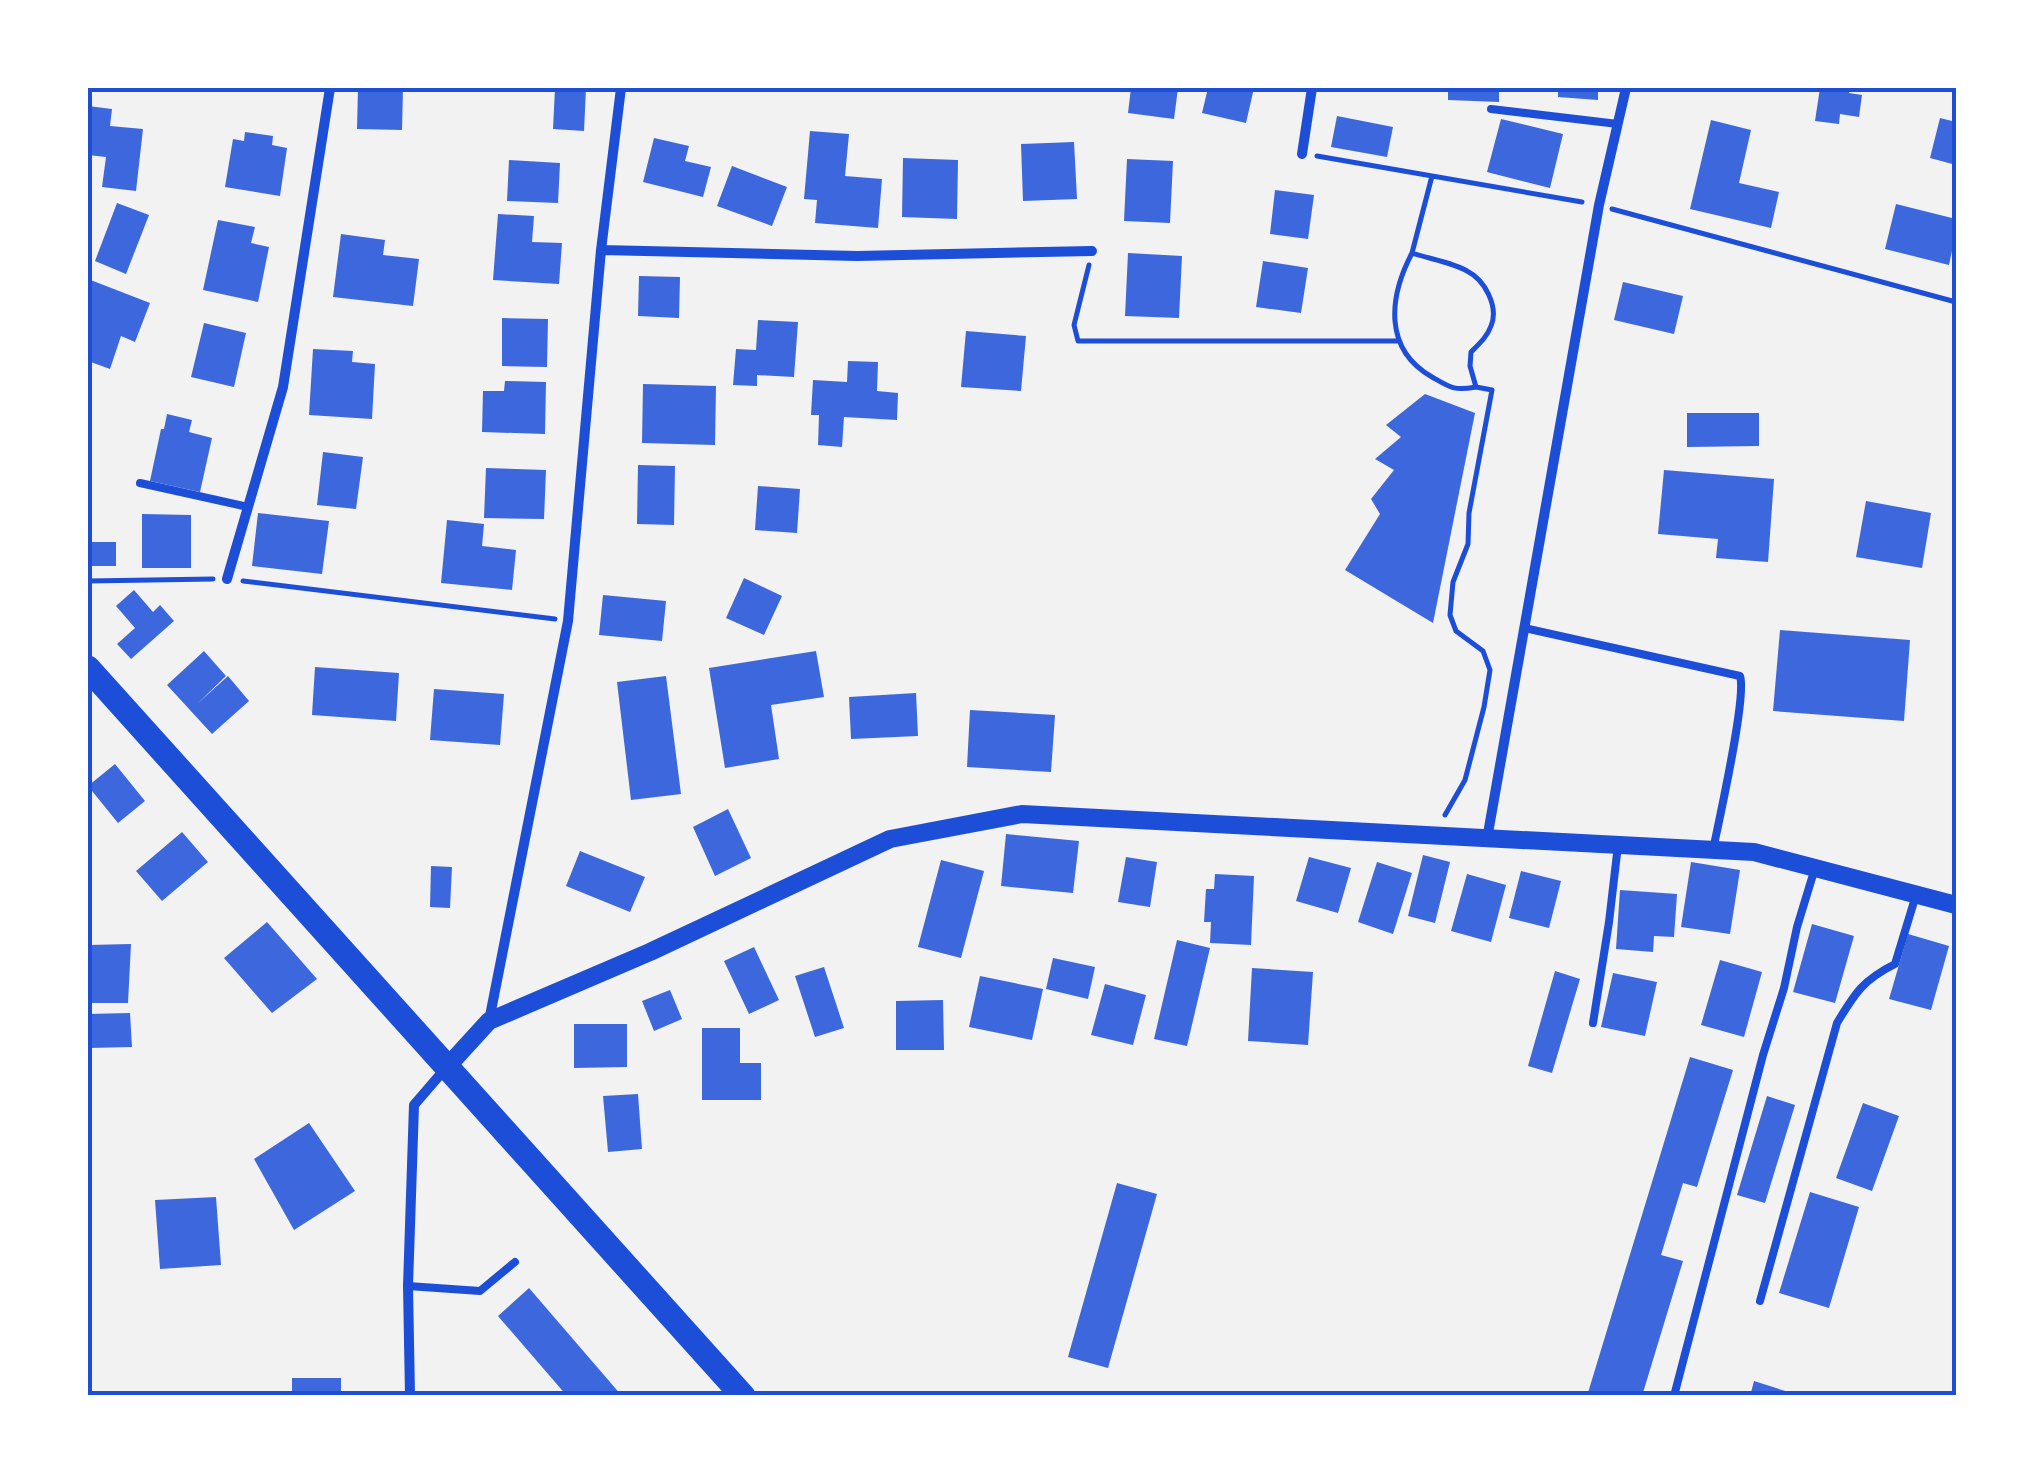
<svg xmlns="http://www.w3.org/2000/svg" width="2044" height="1483" viewBox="0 0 2044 1483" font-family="'Sofia Sans Condensed',sans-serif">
	<rect width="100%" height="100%" fill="#f2f2f2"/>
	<path fill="#3d67dc" d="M358,88H403L402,130L357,129Z
		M555,88H586L584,131L553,129Z
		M1131,88H1178L1174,119L1128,113Z
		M1208,88H1254L1246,123L1202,113Z
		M1448,88H1499V102L1448,100Z
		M1558,88H1598V100L1558,97Z
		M1820,88H1850L1849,93L1862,95L1859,117L1840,114L1839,124L1815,121Z
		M88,106L112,109L110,126L143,129L136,191L102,187L106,157L88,155Z
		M1337,116L1393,127L1387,157L1331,147Z
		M1940,118L1956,122V165L1930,158Z
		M1501,119L1563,134L1550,188L1487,172Z
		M1711,120L1751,130L1739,183L1779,192L1771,228L1690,209Z
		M810,131L849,134L845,176L882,179L878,228L815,223L817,200L804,199Z
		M245,132L273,136L272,145L287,148L280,196L225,187L233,139L244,141Z
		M654,138L689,146L685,161L711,167L703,197L643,182Z
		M1074,142L1077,199L1023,201L1021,144Z
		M903,158L958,160L957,219L902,217Z
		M1127,159L1173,161L1170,223L1124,221Z
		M509,160L560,163L558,203L507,201Z
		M732,166L787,187L772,226L717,206Z
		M1275,190L1314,195L1308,239L1270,234Z
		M117,203L149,215L126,274L95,261Z
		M1896,204L1956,219V232L1949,265L1885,249Z
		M498,214L534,216L532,242L562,243L559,284L493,280Z
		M218,220L255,227L251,243L269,247L258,302L203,290Z
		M341,234L385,240L383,255L419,259L413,306L333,297Z
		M1128,253L1182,256L1179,318L1125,316Z
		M1263,261L1308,268L1301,313L1256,307Z
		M639,276L680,277L679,318L638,316Z
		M88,279L150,303L135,342L121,336L110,369L88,361V337L90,330L88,329Z
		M1623,282L1683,296L1674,334L1614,320Z
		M502,318L548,319L547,367L502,366Z
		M758,320L798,322L794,377L757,375V386L733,385L736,349L756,350Z
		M204,323L246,333L234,387L191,377Z
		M966,331L1026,336L1021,391L961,387Z
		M313,349L353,351L352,362L375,364L372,419L309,415Z
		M848,361L878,362L877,391L898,393L897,420L844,417L842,447L818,445L819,415H811L813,380L847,382Z
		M505,381L546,382L545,434L482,432L483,391H504Z
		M643,384L716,386L715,445L642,443Z
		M1425,394L1475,413L1433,623L1345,570L1380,514L1371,499L1394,470L1375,459L1401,437L1386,425Z
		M1687,413H1759V446L1687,447Z
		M167,414L192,420L189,432L212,438L200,492L150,481L161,429H164Z
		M323,452L363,457L356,509L317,505Z
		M638,465L675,466L674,525L637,524Z
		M486,468L546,470L544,519L484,518Z
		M1664,470L1774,479L1768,562L1716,558L1718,539L1658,534Z
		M758,486L800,489L797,533L755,530Z
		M1866,501L1931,513L1922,568L1856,557Z
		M258,513L329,521L322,574L252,566Z
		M142,514L191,515V568H142Z
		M447,520L484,524L482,546L516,550L512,590L441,583Z
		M91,542H116V566H91Z
		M744,578L782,596L764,635L726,618Z
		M134,590L153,612L160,605L174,621L131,659L117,644L135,628L116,606Z
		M603,595L666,601L662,641L599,635Z
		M1780,630L1910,640L1904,721L1773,711Z
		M204,651L226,676L197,704L228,676L249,701L212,734L167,685Z
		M816,651L824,697L771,705L779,759L725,768L709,668Z
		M315,667L399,673L396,721L312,715Z
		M666,676L681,794L631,800L617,682Z
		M434,689L504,694L500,745L430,740Z
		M916,693L918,736L851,739L849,697Z
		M970,710L1055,715L1051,772L967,767Z
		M115,764L145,801L118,823L88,786Z
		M728,809L751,858L715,876L693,827Z
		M182,832L208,862L162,901L136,871Z
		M1006,834L1079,841L1073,893L1001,886Z
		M580,851L645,877L630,912L566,886Z
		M1423,855L1450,862L1435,923L1408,916Z
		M1126,857L1157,862L1150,907L1118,902Z
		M1309,857L1351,868L1338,913L1296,901Z
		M941,860L984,871L961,958L918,947Z
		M1377,862L1412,873L1393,934L1358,922Z
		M1691,862L1740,870L1730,934L1681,927Z
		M431,866L452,867L450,908L430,907Z
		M1521,871L1561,881L1549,928L1509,918Z
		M1215,874L1254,876L1251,945L1210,943L1211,922H1204L1206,889H1214Z
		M1467,874L1506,885L1491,942L1451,931Z
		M1620,890L1677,894L1674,937L1654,936L1653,952L1616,949Z
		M267,922L317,979L272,1013L224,958Z
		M1812,924L1854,936L1835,1003L1793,992Z
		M1908,934L1949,946L1931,1010L1889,999Z
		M1177,940L1210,948L1187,1046L1154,1039Z
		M131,944L128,1003H88V945Z
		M754,947L779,1000L749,1014L724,961Z
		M1053,958L1095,967L1088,999L1046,989Z
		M1720,960L1762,972L1744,1037L1701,1025Z
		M824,967L844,1028L815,1037L795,976Z
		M1252,968L1313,972L1308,1045L1248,1041Z
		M1555,971L1580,979L1552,1073L1528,1066Z
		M1613,973L1657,982L1645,1036L1601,1027Z
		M980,976L1043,989L1032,1040L969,1027Z
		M1105,984L1146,995L1133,1045L1091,1035Z
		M670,990L682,1019L654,1031L642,1001Z
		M943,1000L944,1050H896V1001Z
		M130,1013L132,1047L88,1048V1014Z
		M574,1024H627V1067L574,1068Z
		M702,1028H740V1063H761V1100H702Z
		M1690,1057L1733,1070L1697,1187L1683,1183L1661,1255L1683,1261L1642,1396H1587Z
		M638,1094L642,1149L608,1152L603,1096Z
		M1767,1096L1795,1105L1765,1203L1737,1195Z
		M1863,1103L1899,1116L1872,1191L1836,1178Z
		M309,1123L355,1191L294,1230L254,1159Z
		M1117,1183L1157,1194L1108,1368L1068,1357Z
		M1810,1192L1859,1207L1829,1308L1779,1293Z
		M216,1197L221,1265L160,1269L155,1200Z
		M529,1288L622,1396H567L498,1316Z
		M292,1378H341V1396H292Z
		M1754,1381L1798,1395V1396H1750Z"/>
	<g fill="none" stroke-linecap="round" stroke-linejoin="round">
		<path stroke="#1d4ed8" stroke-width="5" d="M1317,156L1582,202
			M1432,176L1412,253C1429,259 1452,262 1467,271C1485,280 1499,307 1491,326C1487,337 1479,344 1471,352L1470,366L1476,387L1492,390L1469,513L1468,544L1453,582L1450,615L1456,631L1483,651L1490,670L1484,707L1465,780L1445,815
			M1612,209L1956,302
			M1412,253C1389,297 1383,349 1432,377C1451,388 1454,391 1476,387
			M1089,265L1074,325L1078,341H1397
			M88,581L213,579
			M243,581L555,619"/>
		<path stroke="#1d4ed8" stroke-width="8" d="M1491,109L1618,124
			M140,483L248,507
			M1524,628L1740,676C1747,697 1719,820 1713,850
			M1593,1023L1609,922L1618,845
			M408,1286L480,1291L515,1262
			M1760,1301L1837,1023C1855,993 1863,980 1895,964L1916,895
			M1674,1396L1763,1055L1784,988L1797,927L1815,868"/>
		<path stroke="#1d4ed8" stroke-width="10" d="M1302,154L1312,88
			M601,250L857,256L1092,251
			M227,579L283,387L330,88
			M1487,839L1599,205L1626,88
			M489,1021L568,621L601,250L621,88
			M410,1396L408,1286L414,1105L445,1069"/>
		<path stroke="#1d4ed8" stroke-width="18" d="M447,1067L489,1021L650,952L890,839L1022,814L1754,852L1956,905"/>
		<path stroke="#1d4ed8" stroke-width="25" d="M88,668L743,1396"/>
	</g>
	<rect width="2044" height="1483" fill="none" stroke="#ffffff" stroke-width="180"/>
	<rect x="90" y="90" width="1864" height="1303" fill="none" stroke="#1d4ed8" stroke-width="4"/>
</svg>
